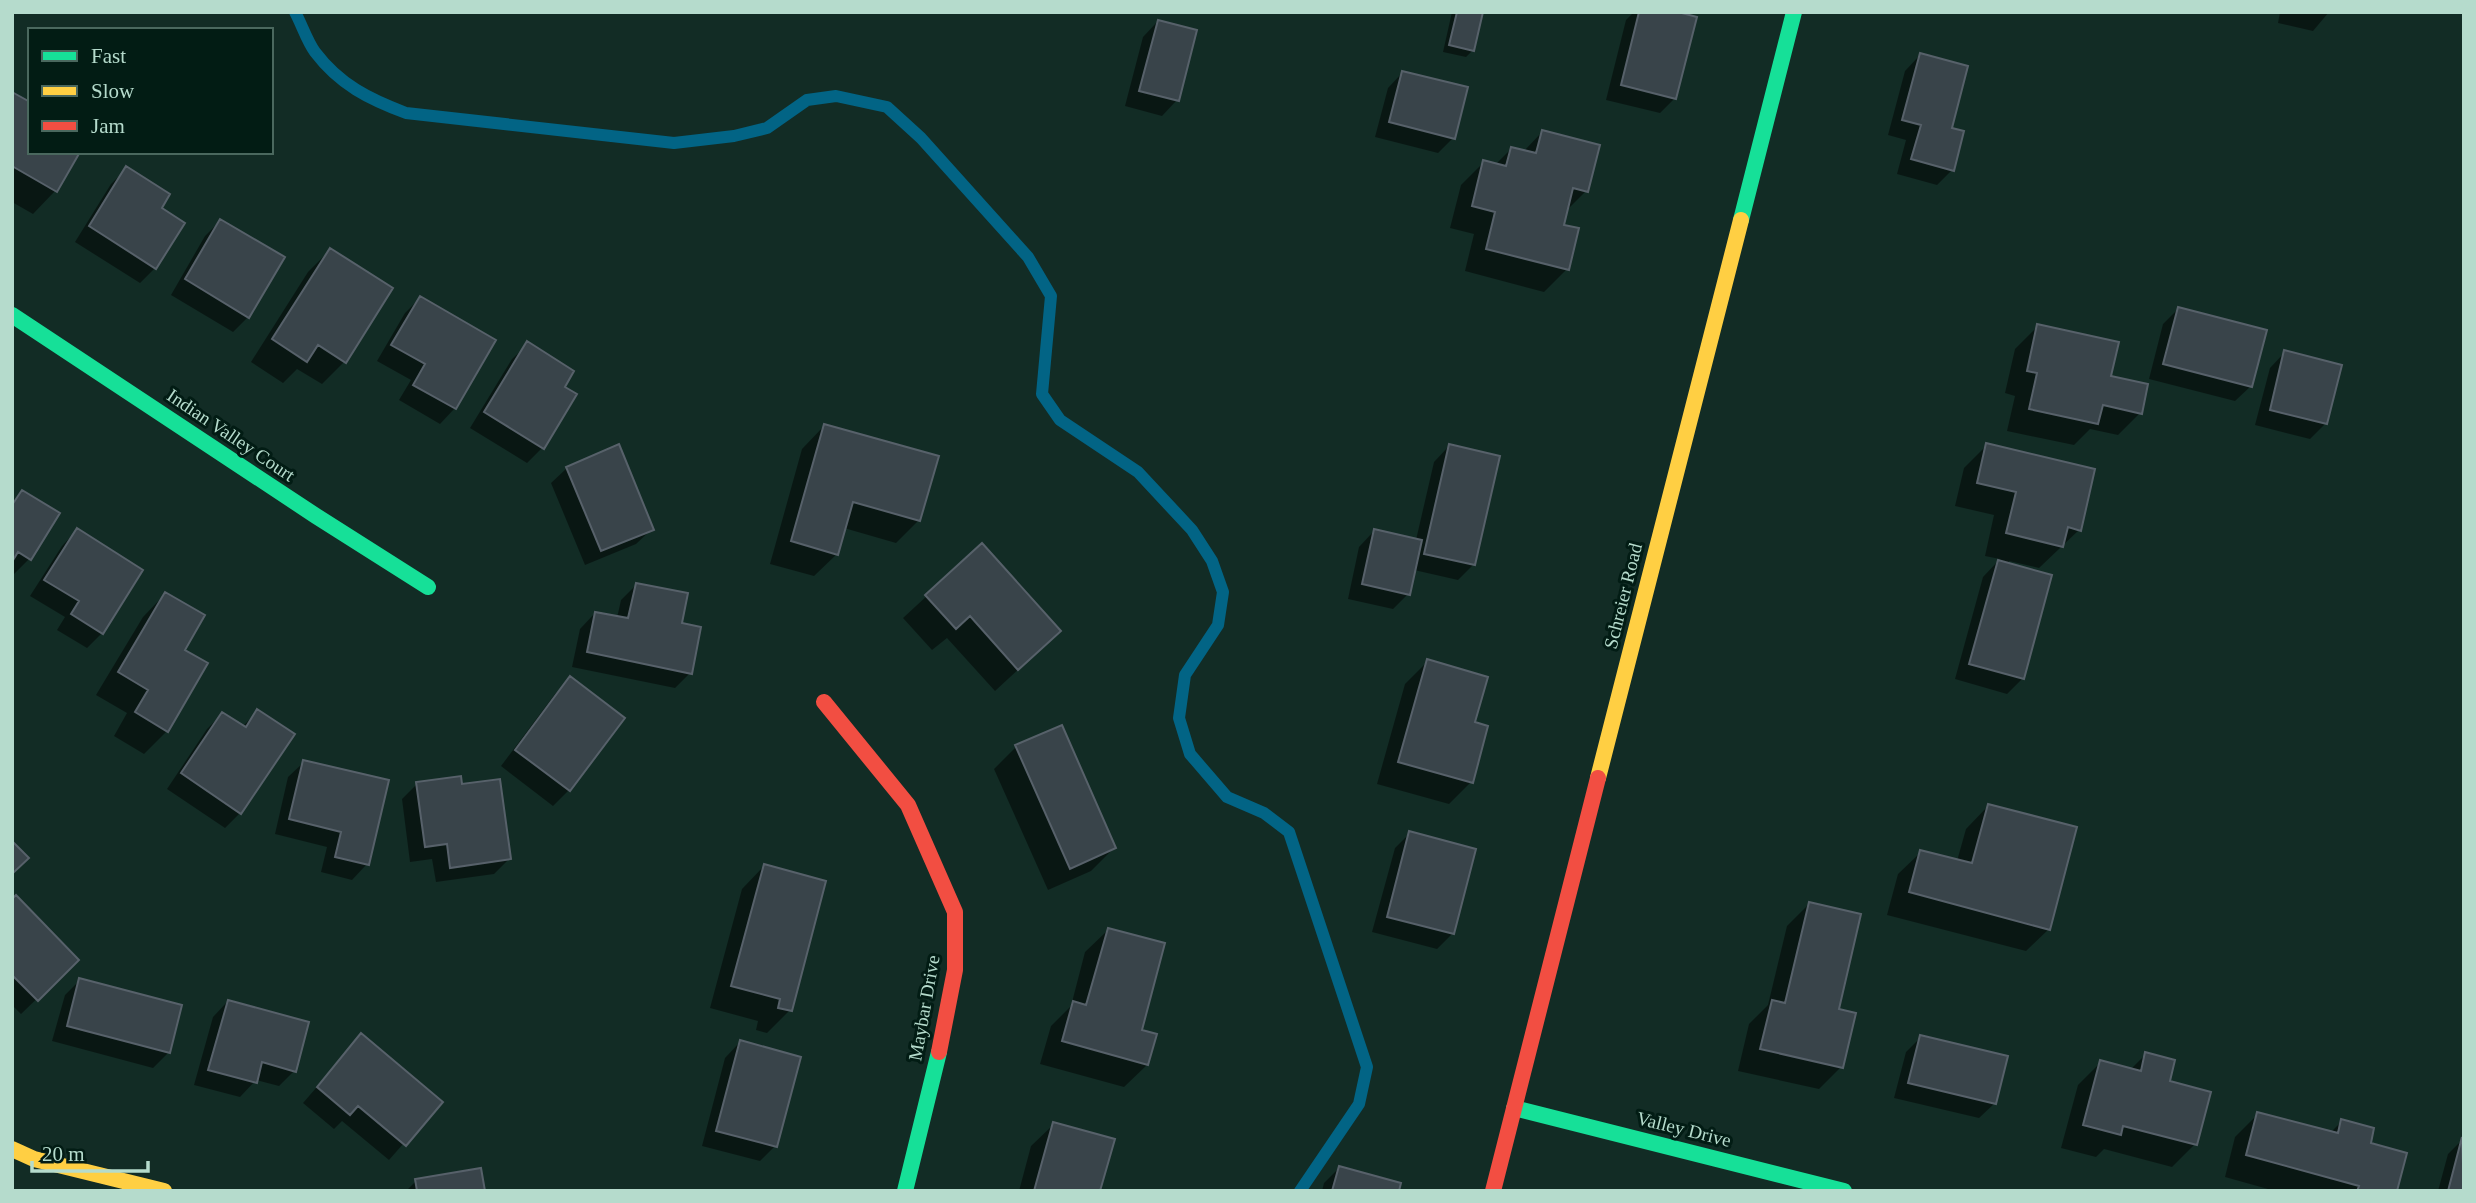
<svg xmlns="http://www.w3.org/2000/svg" width="2476" height="1203" viewBox="0 0 2476 1203" font-family="'Times New Roman',serif">
	<rect width="100%" height="100%" fill="#122c25"/>
	<path fill="#0007" d="M1452,12H1481L1473,50L1466,57L1443,52Z
		M1634,12H1671L1675,98L1660,113L1606,100L1626,20Z
		M2280,12H2329L2313,31L2278,23Z
		M1158,21L1177,100L1162,116L1125,106L1143,37Z
		M1920,55L1950,129L1952,170L1937,185L1897,174L1906,140L1888,135L1905,71Z
		M1403,72L1453,138L1438,153L1375,137L1388,88Z
		M12,94L30,152H78L55,191L33,214L12,202Z
		M1542,132L1586,191L1566,211L1562,226L1567,269L1544,292L1465,271L1474,234L1450,228L1461,185L1484,162L1495,165L1512,148L1523,152Z
		M126,169L159,208L155,268L140,283L75,242L111,184Z
		M220,221L248,317L233,332L171,295L205,236Z
		M330,250L344,362L322,384L297,369L283,383L251,362L308,272Z
		M420,298L455,408L440,424L399,400L411,380L377,361L405,313Z
		M2178,309L2251,386L2235,401L2149,379L2163,324Z
		M2038,326L2109,377L2140,413L2118,435L2090,429L2074,445L2007,431L2015,396L2005,393L2015,349Z
		M528,344L562,387L575,395L542,448L527,463L470,428L512,359Z
		M2285,352L2326,423L2310,439L2255,425L2270,368Z
		M824,426L936,458L918,521L896,543L844,528L837,554L814,576L770,564L802,449Z
		M1987,445L2079,530L2039,568L2009,561L2008,564L2050,576L2022,679L2007,694L1955,679L1983,577L2000,559L1985,556L1994,515L1955,506L1964,468Z
		M1449,446L1474,564L1458,580L1414,570L1408,594L1393,609L1348,599L1359,547L1374,531L1416,540L1434,462Z
		M567,468L652,529L636,544L585,565L551,483Z
		M22,492L29,559L14,574L12,573V502Z
		M77,530L102,633L87,648L57,630L65,617L30,596L62,546Z
		M982,545L1036,653L995,691L947,638L932,650L903,618Z
		M636,585L680,624L690,673L675,688L572,667L580,629L595,613L617,618L621,600Z
		M165,594L167,731L144,754L114,736L127,713L96,695L143,617Z
		M1428,661L1473,724L1471,782L1449,804L1377,784L1405,684Z
		M570,679L622,718L569,790L553,806L501,766L555,694Z
		M258,711L293,735L240,813L225,828L167,789L207,729L222,714L242,727Z
		M1016,747L1114,848L1091,871L1048,890L994,769Z
		M304,762L367,864L352,880L321,872L327,847L275,834L288,777Z
		M417,784L461,786L509,859L494,874L436,882L432,859L410,862L402,799Z
		M1988,806L2049,929L2026,951L1887,915L1898,874L1921,852L1957,861L1966,829Z
		M1410,833L1474,850L1452,934L1437,949L1372,932L1395,848Z
		M764,866L790,1010L767,1033L756,1030L758,1021L710,1008L742,889Z
		M12,902L77,960L21,1014L12,1005Z
		M1809,904L1841,1067L1819,1089L1738,1071L1749,1024L1768,1005L1787,926Z
		M1108,930L1140,1031L1147,1065L1124,1087L1040,1064L1051,1026L1071,1006L1085,952Z
		M80,980L180,1006L168,1053L153,1068L52,1041L65,995Z
		M228,1001L294,1071L279,1086L256,1080L240,1097L194,1085L213,1017Z
		M362,1035L440,1102L389,1160L342,1121L334,1129L303,1103Z
		M1921,1037L1995,1103L1979,1118L1894,1098L1906,1052Z
		M740,1042L775,1146L760,1161L702,1146L725,1058Z
		M2146,1054L2168,1082L2195,1144L2172,1167L2104,1149L2096,1157L2061,1148L2078,1085L2101,1062L2130,1070Z
		M2258,1114L2330,1133L2342,1121L2368,1144L2396,1191H2275L2225,1177L2235,1137Z
		M1054,1124L1098,1191H1019L1031,1146Z
		M2463,1139L2464,1191H2438L2448,1154Z
		M1339,1168L1397,1191H1322L1324,1183Z
		M416,1181L483,1191H406Z"/>
	<g fill="none" stroke-linecap="round" stroke-linejoin="round">
		<path stroke="#026485" stroke-width="12" d="M295,12C302,25 307,41 315,52C340,85 369,99 406,113L674,143L734,136L767,128L807,100L836,96L887,107L921,138L1028,257L1051,296L1042,394L1060,420L1138,472L1192,530L1212,561L1223,592L1218,625L1185,675L1179,718L1190,754L1227,797L1264,813L1289,832L1367,1067L1359,1104L1300,1191"/>
	</g>
	<path fill="#39444a" stroke="#57616a" stroke-width="2" d="M1457,12H1483L1474,51L1449,45Z
		M1639,12H1678L1697,17L1676,99L1621,85Z
		M1158,20L1197,30L1179,101L1139,91Z
		M1920,53L1968,66L1952,128L1964,131L1954,171L1911,159L1921,125L1902,120Z
		M1402,71L1468,87L1455,139L1389,122Z
		M12,92L30,102V152H80L57,192L12,166Z
		M1542,130L1600,145L1588,192L1573,188L1564,225L1579,228L1569,270L1486,249L1495,212L1472,206L1483,160L1506,166L1511,147L1536,153Z
		M126,166L170,194L162,208L185,223L156,269L89,226Z
		M220,219L285,257L249,318L185,279Z
		M330,248L393,288L346,363L318,345L307,362L272,339Z
		M420,296L496,340L456,409L413,385L425,364L391,345Z
		M2178,307L2267,330L2252,387L2163,364Z
		M2037,324L2119,342L2111,376L2148,384L2142,414L2103,405L2098,424L2029,409L2037,373L2027,371Z
		M527,341L574,371L565,387L577,394L544,449L484,412Z
		M2284,350L2342,365L2327,424L2270,410Z
		M824,424L939,456L920,521L853,502L838,555L791,541Z
		M1986,443L2095,469L2081,531L2068,527L2063,547L2006,533L2016,492L1977,483Z
		M619,444L654,530L601,551L566,467Z
		M1449,444L1500,456L1475,565L1424,554Z
		M22,490L60,513L31,560L18,552L12,562V505Z
		M77,528L143,570L103,634L71,614L79,601L44,580Z
		M1374,529L1422,540L1410,595L1362,584Z
		M982,543L1061,631L1018,670L970,616L956,629L925,595Z
		M1998,560L2052,575L2024,679L1969,664Z
		M636,583L688,593L682,623L701,627L692,674L587,652L595,612L628,618Z
		M165,592L205,615L185,650L208,663L168,732L135,712L148,690L118,672Z
		M1427,659L1488,677L1475,722L1488,726L1473,783L1398,762Z
		M570,676L625,718L570,791L515,750Z
		M257,709L295,734L241,814L181,773L222,712L246,727Z
		M1062,725L1116,848L1070,869L1015,745Z
		M303,760L389,780L369,865L335,857L341,832L289,819Z
		M461,776L462,784L500,779L511,859L450,868L447,844L425,847L416,782Z
		M1988,804L2077,827L2050,930L1909,892L1920,850L1972,863Z
		M1409,831L1476,849L1454,934L1387,917Z
		M12,841L29,858L12,874Z
		M764,864L826,881L792,1011L778,1008L780,999L731,986Z
		M16,895L79,960L38,1001L12,975V899Z
		M1809,902L1861,914L1839,1009L1856,1013L1843,1068L1760,1049L1772,1000L1785,1003Z
		M1108,928L1165,943L1142,1030L1157,1034L1148,1065L1062,1041L1073,1001L1086,1005Z
		M79,978L182,1005L170,1053L67,1026Z
		M228,1000L309,1022L296,1072L262,1062L257,1083L208,1070Z
		M361,1033L443,1102L406,1146L358,1106L350,1115L317,1087Z
		M1920,1035L2008,1056L1996,1104L1908,1083Z
		M740,1040L801,1057L777,1147L716,1131Z
		M2145,1052L2175,1060L2170,1081L2211,1092L2197,1145L2123,1126L2121,1135L2083,1125L2100,1060L2141,1071Z
		M2257,1112L2338,1133L2341,1119L2374,1128L2371,1143L2407,1153L2397,1191H2357L2359,1186L2246,1155Z
		M1053,1122L1115,1139L1100,1191H1034Z
		M2462,1137L2464,1191H2448Z
		M1339,1166L1401,1183L1399,1191H1332Z
		M481,1168L485,1191H417L415,1179Z"/>
	<g fill="none" stroke-linecap="round" stroke-linejoin="round">
		<path stroke="#16e098" stroke-width="16" d="M1741,220L1794,12
			M12,315L316,516L428,587
			M1514,1108L1844,1191
			M905,1191L939,1052"/>
		<path stroke="#ffcf43" stroke-width="16" d="M1598,778L1741,220
			M12,1149L34,1159L164,1191"/>
		<path stroke="#f24e42" stroke-width="16" d="M824,702L908,805L955,912V970L939,1052
			M1493,1191L1598,778"/>
	</g>
	<g text-anchor="middle" dominant-baseline="central" stroke-width="6" stroke-linejoin="round" paint-order="stroke">
		<g font-size="19" fill="#b5dbcc" stroke="#021c14">
			<text transform="translate(231 435) rotate(34)">Indian Valley Court</text>
			<text transform="translate(1623 596) rotate(-76)">Schreier Road</text>
			<text transform="translate(924 1008) rotate(-80)">Maybar Drive</text>
			<text transform="translate(1684 1129) rotate(14)">Valley Drive</text>
		</g>
	</g>
	<rect width="2476" height="1203" fill="none" stroke="#b5dbcc" stroke-width="28"/>
	<rect x="28" y="28" width="245" height="126" fill="#021c14" stroke="#4a685e" stroke-width="2"/>
	<rect x="42" y="51" width="35" height="10" fill="#16e098" stroke="#4a685e" stroke-width="2"/>
	<text x="91" y="63" font-size="21" fill="#b5dbcc">Fast</text>
	<rect x="42" y="86" width="35" height="10" fill="#ffcf43" stroke="#4a685e" stroke-width="2"/>
	<text x="91" y="98" font-size="21" fill="#b5dbcc">Slow</text>
	<rect x="42" y="121" width="35" height="10" fill="#f24e42" stroke="#4a685e" stroke-width="2"/>
	<text x="91" y="133" font-size="21" fill="#b5dbcc">Jam</text>
	<path d="M32 1161v10h116v-10" fill="none" stroke="#b5dbcc" stroke-width="3.5"/>
	<text x="42" y="1161" font-size="21" fill="#b5dbcc" stroke="#021c14" stroke-width="5" paint-order="stroke">20 m</text>
</svg>
